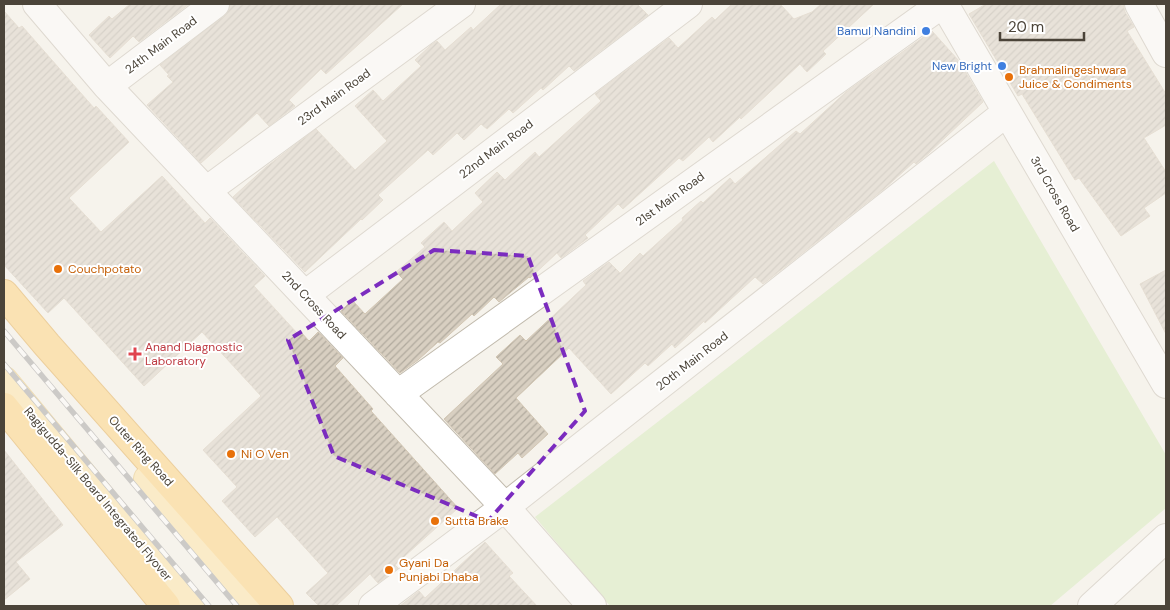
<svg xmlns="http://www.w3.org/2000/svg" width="1170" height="610" viewBox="0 0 1170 610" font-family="'DM Sans',sans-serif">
	<defs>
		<pattern id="building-hatch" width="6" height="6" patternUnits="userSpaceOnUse" patternTransform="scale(1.25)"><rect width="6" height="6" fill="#d8cfc1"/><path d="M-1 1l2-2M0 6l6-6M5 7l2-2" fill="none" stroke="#b1aa9e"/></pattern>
	</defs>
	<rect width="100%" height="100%" fill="#f6f3ec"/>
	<path fill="#d2eab5" d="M994,161L1166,455V508L1050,606H610L535,517Z"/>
	<path fill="url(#building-hatch)" stroke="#d3c7b4" d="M130,4H189L139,42L133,36L110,58L89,35L109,16L112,19Z
		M230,4H403L326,74L321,69L289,100L295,106L269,126L257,113L201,163L147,105L173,82L167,76L169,75L160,65L224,16L229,10Z
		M501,4H637L648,15L574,71L569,66L543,90L541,88L513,113L509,109L487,129L481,124L464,140L457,133L433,155L428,150L378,195L383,200L362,220L361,219L305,272L233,197L266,167L316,129L355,170L387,141L355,106L373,90L383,101L421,66L415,60L431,45L437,41L445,50L471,27L473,30Z
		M732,4H780L794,19L812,12L821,4H874L823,51L826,54L807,72L800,64L741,119L740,117L713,142L709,137L683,161L679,158L623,209L618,204L585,235L588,238L561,258L557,253L530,278L529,277L499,302L494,297L474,316L472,314L440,343L438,342L418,360L400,373L341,311L352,300L365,314L403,279L396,272L425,247L421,243L444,222L452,231L483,202L475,193L497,172L505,180L535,152L539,157L601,101L595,94L669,38L678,48L712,17L715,20Z
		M986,4H1123L1125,12L1134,27L1127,31L1166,94V125L1144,138L1166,172V193L1144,208L1150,216L1121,236L1079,178L1075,180L1022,94L1018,96L969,14Z
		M4,11L19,28L22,26L94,108L96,106L129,142L69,198L101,232L162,176L205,223L210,218L265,276L254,286L297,333L300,331L309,341L318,332L343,358L335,366L373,409L371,411L458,508L395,565L398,568L378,583L370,574L336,606H319L306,593L328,573L277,517L255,537L222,501L237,487L203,450L261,396L202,332L144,386L64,298L48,313L4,265Z
		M932,31L959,61L983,102L929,153L916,164L914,162L884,189L763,284L755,277L705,323L704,321L675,348L672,344L648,366L645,363L611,394L569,348L516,398L548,434L522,458L518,453L495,474L444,419L503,364L496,357L520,335L526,341L586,285L583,281L609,262L620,273L640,253L643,256L683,220L682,218L701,201L703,203L730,178L735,184L796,131L800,134L846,92Z
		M1166,270V334L1140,284Z
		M4,450L63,525L16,562L30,579L4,600Z
		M485,542L513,573L509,576L537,606H400L419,591L425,598Z"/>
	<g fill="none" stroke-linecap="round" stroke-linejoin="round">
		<g stroke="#c2bbae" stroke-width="30">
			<path id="minor" d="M37,4L107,86L505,507L592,606
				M944,4L1166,384
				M1139,4L1166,53
				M107,86L215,4
				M206,191L461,4
				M305,295L688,4
				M398,394L942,4
				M373,606L505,507L1007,112
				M1092,606L1166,538"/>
		</g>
		<g stroke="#e6c16a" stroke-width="30">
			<path id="major" d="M4,381L191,606
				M148,479L258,606"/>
		</g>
		<g stroke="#e0a43c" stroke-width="30">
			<path id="highway" d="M4,294L47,345L279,606
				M4,407L166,606"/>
		</g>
		<use href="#minor" stroke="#fff" stroke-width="28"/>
		<use href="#major" stroke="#ffe39c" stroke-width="28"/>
		<use href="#highway" stroke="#ffcf6e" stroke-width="28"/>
		<g stroke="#9a9a9a" stroke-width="5.5">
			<path id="rail" d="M4,331L237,606
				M4,364L209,606"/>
		</g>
		<use href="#rail" stroke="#fff" stroke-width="4" stroke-dasharray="11" stroke-linecap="butt"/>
	</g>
	<path d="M0 0H1170V610H0ZM434,250L528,256L585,411L488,521L334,456L288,340Z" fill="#f6f3ec" fill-opacity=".55" fill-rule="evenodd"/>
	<path fill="none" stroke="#7b2cbf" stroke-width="4" stroke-dasharray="10 6" stroke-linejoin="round" d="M434,250L528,256L585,411L488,521L334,456L288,340Z"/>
	<g fill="#3f7fe0" stroke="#fff" stroke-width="2">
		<circle cx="926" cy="31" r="5"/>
		<circle cx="1002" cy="66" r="5"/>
	</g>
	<g fill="#e8710a" stroke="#fff" stroke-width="2">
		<circle cx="1009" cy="77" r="5"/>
		<circle cx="58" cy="269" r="5"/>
		<circle cx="231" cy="454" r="5"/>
		<circle cx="435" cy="521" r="5"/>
		<circle cx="389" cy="570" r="5"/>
	</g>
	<path fill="#e0444e" stroke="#fff" stroke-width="2" d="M132.5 346.5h5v5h5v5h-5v5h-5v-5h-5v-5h5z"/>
	<g text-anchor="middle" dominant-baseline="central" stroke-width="4" stroke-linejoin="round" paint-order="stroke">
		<g font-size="12" fill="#366cbe" stroke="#fff" text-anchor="end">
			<text x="916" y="31">Bamul Nandini</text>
			<text x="992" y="66">New Bright</text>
		</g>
		<g font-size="12" fill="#4b4439" stroke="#fff">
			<text transform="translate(161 45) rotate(-37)">24th Main Road</text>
			<text transform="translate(334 97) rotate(-36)">23rd Main Road</text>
			<text transform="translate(496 149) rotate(-37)">22nd Main Road</text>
			<text transform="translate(1055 194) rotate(60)">3rd Cross Road</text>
			<text transform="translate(670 199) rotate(-36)">21st Main Road</text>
			<text transform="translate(314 305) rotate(47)">2nd Cross Road</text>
			<text transform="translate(692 361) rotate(-38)">20th Main Road</text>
			<text transform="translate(141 451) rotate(48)">Outer Ring Road</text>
			<text transform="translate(98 494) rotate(50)">Ragigudda-Silk Board Integrated Flyover</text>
		</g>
		<g font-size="12" fill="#c56008" stroke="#fff" text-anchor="start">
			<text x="1019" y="70">Brahmalingeshwara<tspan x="1019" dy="14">Juice &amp; Condiments</tspan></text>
			<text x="68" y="269">Couchpotato</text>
			<text x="241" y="454">Ni O Ven</text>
			<text x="445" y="521">Sutta Brake</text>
			<text x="399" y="563">Gyani Da<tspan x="399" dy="14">Punjabi Dhaba</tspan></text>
		</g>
		<g font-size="12" fill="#be3a42" stroke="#fff" text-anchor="start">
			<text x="145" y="347">Anand Diagnostic<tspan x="145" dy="14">Laboratory</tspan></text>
		</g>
	</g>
	<rect width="1170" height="610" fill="none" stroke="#4b4439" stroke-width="10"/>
	<path d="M1000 32v8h84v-8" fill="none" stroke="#4b4439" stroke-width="2.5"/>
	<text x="1008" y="32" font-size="15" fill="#4b4439" stroke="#ffffff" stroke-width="4" paint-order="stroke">20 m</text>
</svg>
